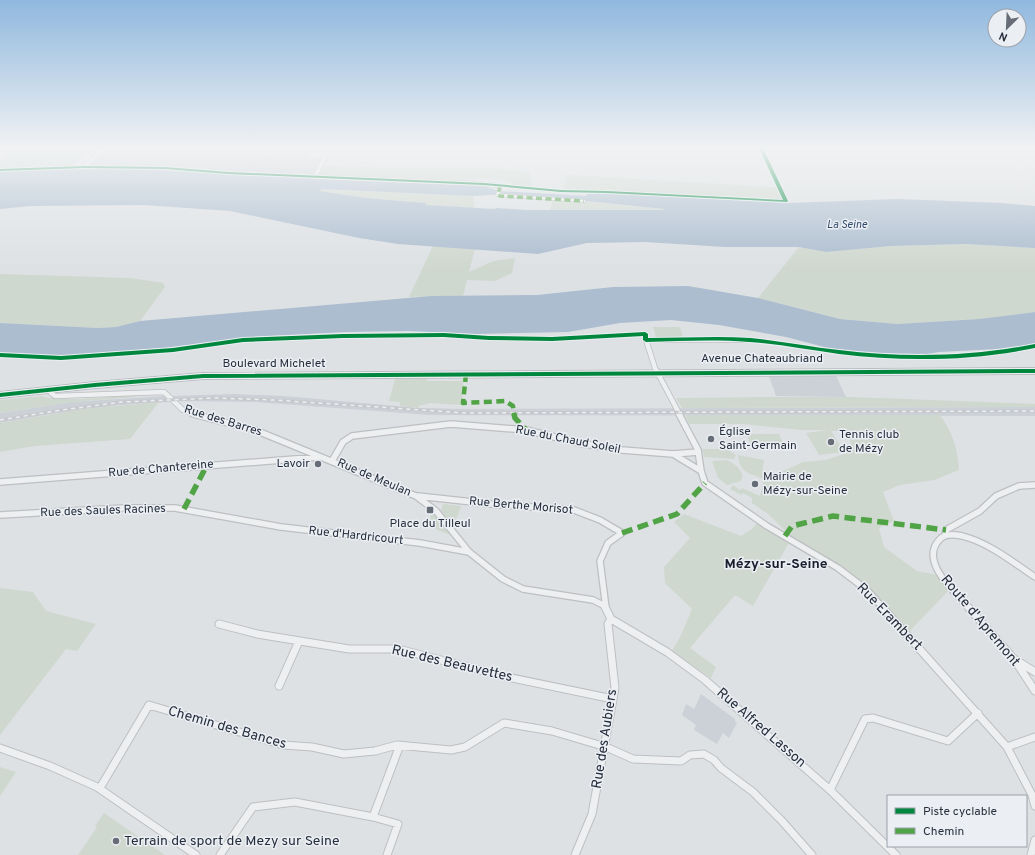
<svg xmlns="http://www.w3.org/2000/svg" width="1035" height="855" viewBox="0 0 1035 855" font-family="Overpass,sans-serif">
	<rect width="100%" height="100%" fill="#dee1e4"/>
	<path fill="#ccd0d7" d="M108,148H244L241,152L274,154L278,148H314L308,157L329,158L318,178L186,171L87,169Z
		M769,376H836L846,397L776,396Z
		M234,394L284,396L419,408L467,409L1035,407V416L430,415L255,402L176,401L172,396Z
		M164,396L169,402L120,405L51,414L0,423V413L72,402Z
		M701,694L735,719V721L737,723L729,738L723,733L717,744L694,730L696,725L682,715L686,704L694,709Z"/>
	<path fill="#cfd8cf" d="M37,148H91L70,169L0,171V160L16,150L32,151Z
		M324,166L431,169L486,168L530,172L532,187L513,186L510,181L477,178L469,185L318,178Z
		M567,175L783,188L787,203L563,189Z
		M321,189L473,196L474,208L426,205V203L366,198L319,191Z
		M553,198L664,209L663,210H550Z
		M966,244L1035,248V312L979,319L897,324L840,319L758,298L799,247L826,252L891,246Z
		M433,246L475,248L469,272L493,261L515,258L512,273L495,281L467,280L463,296L409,297Z
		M0,274L131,278L163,283L165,287L140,321L116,327L98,328L0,323Z
		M653,327H680L683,337H656Z
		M427,378V381H463L462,405L430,403L419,406V408L400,406V402L389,401L395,379Z
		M143,394L136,397L72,402L0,413V400L42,396C57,403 123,396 143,394Z
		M765,397H852L1035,404V407L682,408L676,398Z
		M159,402L130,439L35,446L0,452V423L82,409Z
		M685,415H940C952,431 958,450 959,470L934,480L900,485L883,492L894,521L879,528L884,547L917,571L937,575L949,590L909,632L868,588L793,538L768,514L752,503V498L743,493L741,495L730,489L733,485L740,490L742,488L760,496L764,479C748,473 740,473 738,455L764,460L762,474L771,480L781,472L803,462L826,460L852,451L850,439L839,431H831L844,452L819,455L806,433L828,430H802L743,424H689Z
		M747,434H779L784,445L751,446Z
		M702,449H727L736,455L734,459L704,457Z
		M726,460C734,463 746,471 741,481L727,485L718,478L712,461Z
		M443,504L461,506L453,528L441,510Z
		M432,512L450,535L428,526Z
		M684,514L741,536L752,529L757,523L790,541L753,606L735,595L690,648L716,667L711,678L672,651L681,635L692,609L665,583L664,567L690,538L674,522Z
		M0,588L33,592L46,611L96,624L77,651L66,649L0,735Z
		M0,767L16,772L0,796Z
		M104,813L165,855H78L97,827L95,826Z"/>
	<path fill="#acbdcf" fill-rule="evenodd" d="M48,169H149L221,174L469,185L485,186L498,191L586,196L587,194L606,193L787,203L898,199L1002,203L1035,206V248L966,244L891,246L826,252L799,247H725L645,242L587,243L538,254L398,244L359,238L230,211L144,205L31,206L0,209V171ZM321,189L473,196L506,194L507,195L557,198L664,209L663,210H527L496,208L495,209L426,205V203L366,198L320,191Z
		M688,286L758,298L840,319L897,324L979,319L1035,312V344L998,349L939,352L927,354L866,353L824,347L786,337L719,325L671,320L620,323L568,332L476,334L408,331L346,332L250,337L164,348L70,355H32L0,353V323L98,328L116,327L140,321L431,296L537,295L613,287Z"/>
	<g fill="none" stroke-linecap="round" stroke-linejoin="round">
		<g stroke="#bdbfc2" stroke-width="4">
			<path id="pedestrian" d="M498,195L584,201"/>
		</g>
		<g stroke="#bdbfc2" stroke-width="5">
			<path id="minor-far3" d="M329,148L315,177L484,184L500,186L498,195
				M84,167L105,148"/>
		</g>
		<g stroke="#bdbfc2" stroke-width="6">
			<path id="minor-far2" d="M53,389L51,393L55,396L164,392L183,410L197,415
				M680,415L655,368L646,340H750"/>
		</g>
		<g stroke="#bdbfc2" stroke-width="8">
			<path id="minor-far1" d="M193,414L255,430L416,496L436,511L469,552L503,579L523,589L593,600L605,606
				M679,414L698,450L701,471L705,483L767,526L838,568L867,590L883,608
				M673,454L701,471
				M332,461L343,442L352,436L451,424L526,430L579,443L622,450L673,454L698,452
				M0,482L320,457
				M418,496L491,504L574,510L600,520L622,533L608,543L600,561L606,608
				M0,515L124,508H175L281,527L420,543L469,552
				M945,535L946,530L980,511L996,496L1019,486L1035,485
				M969,608C955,592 918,561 940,539C947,532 960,535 969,538C993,546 1014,563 1035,577"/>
		</g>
		<g stroke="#bdbfc2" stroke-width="9">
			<path id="minor" d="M605,607L611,619
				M882,607L1007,747L1032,795L1035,806
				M968,607L1014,659L1035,691
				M611,619L667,652L705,680L830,790L896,855
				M219,624L257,634L349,649H398L507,677L613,699
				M1016,660L1035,672
				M279,686L299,641
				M1007,747L1035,737
				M0,748L50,766L97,787L196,855
				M100,788L149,705L283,745L312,747L344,754L375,751L397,745L451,750L465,747L504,723L552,731L606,747L633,759L681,761L690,755L704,754L714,760L721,768L753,792L782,821L812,855
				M830,790L865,719L873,718L948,741L978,713
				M220,855L253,807L295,802L373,817
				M387,855L398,824L373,817L400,745
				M575,855L592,814L615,688L608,624L611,619
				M1031,855L1035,840"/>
		</g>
		<g stroke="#bbbec1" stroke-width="2">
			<path id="primary" d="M1035,368V374L203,379L95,388L0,398V392L95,382L203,373Z"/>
		</g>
		<use href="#pedestrian" stroke="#edeff0" stroke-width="2.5"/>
		<use href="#minor-far3" stroke="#edeff0" stroke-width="3.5"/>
		<use href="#minor-far2" stroke="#edeff0" stroke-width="4.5"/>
		<use href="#minor-far1" stroke="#edeff0" stroke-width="5.5"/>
		<use href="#minor" stroke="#edeff0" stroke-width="7"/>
		<use href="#primary" fill="#f2f3f4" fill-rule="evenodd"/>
		<g stroke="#c7c8cb" stroke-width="3">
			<path id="rail" d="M0,420L61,410L123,402L215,398L274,400L466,413L1035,411"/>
		</g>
		<use href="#rail" stroke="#ebeff4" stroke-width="1.5" stroke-dasharray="4" stroke-linecap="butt"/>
		<path stroke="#50a445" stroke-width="3.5" stroke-dasharray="6 3.5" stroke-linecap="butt" d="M500,186L498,195L500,196L584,201"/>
		<path stroke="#50a445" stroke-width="4.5" stroke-dasharray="8 4.5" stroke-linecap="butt" d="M466,374L463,403L505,401L513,406L514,415"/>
		<path stroke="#50a445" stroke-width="5.5" stroke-dasharray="11 5.5" stroke-linecap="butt" d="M514,414L515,418L526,430
			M184,509L207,465
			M622,533L677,514L705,483
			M785,536L792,526L833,516L946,530"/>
		<g stroke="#ebeff4" stroke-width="2">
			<path id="cycleway" d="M759,148H763L788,201L787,202L607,193L561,192L484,185L228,174L165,169L84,168L0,171V169L84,166L165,167L228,172L484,183L561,190L607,191L783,200Z
				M645,332L648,334V338C683,338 717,336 751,338C781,341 810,347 839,350C904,358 970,357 1035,344V348C970,361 905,362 839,354C809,350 779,344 749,342C715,339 680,341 646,342L643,340V336L552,341L489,340L444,337L343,338L243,342L173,352L61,360L0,357V353L61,356L173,348L243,338L343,334L444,333L489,336L552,337Z
				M1035,369V373L203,378L95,387L0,397V393L95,383L203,374Z"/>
		</g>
		<use href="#cycleway" fill="#00873e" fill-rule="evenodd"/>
	</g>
	<linearGradient id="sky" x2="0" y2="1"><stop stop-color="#90b8de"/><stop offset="0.55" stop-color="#f0f2f3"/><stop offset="1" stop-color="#f0f2f3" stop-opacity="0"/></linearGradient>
	<rect width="1035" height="268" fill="url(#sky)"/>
	<g fill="#666d77" stroke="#ebeff4" stroke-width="1.5">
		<circle cx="711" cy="439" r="4"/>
		<circle cx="831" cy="442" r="4"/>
		<circle cx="318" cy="464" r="4"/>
		<circle cx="755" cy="484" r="4"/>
		<rect x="426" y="506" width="8" height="8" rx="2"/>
		<circle cx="116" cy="841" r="4"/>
	</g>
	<g text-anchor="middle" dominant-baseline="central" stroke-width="3" stroke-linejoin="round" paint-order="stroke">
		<g font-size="11" font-style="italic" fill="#324c6e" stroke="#ebeff4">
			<text x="847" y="225">La Seine</text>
		</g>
		<g font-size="12" fill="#262e3c" stroke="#ebeff4">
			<text x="762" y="359">Avenue Chateaubriand</text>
			<text x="274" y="364">Boulevard Michelet</text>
			<text transform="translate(223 421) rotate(17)">Rue des Barres</text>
			<text transform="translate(568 440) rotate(11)">Rue du Chaud Soleil</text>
			<text transform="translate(161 469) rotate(-5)">Rue de Chantereine</text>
			<text transform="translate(374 478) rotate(23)">Rue de Meulan</text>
			<text transform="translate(521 506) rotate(5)">Rue Berthe Morisot</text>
			<text transform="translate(103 511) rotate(-2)">Rue des Saules Racines</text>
			<text transform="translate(356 536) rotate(6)">Rue d'Hardricourt</text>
		</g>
		<g font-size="12" fill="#262e3c" stroke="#ebeff4" text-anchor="start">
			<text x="719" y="432">Église<tspan x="719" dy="14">Saint-Germain</tspan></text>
			<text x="839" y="435">Tennis club<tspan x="839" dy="14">de Mézy</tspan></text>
			<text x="310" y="464" text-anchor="end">Lavoir</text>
			<text x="763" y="477">Mairie de<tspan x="763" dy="14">Mézy-sur-Seine</tspan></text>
			<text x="430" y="524" text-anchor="middle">Place du Tilleul</text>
		</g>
		<g font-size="14" font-weight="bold" fill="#191f2c" stroke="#ebeff4">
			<text x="776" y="564">Mézy-sur-Seine</text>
		</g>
		<g font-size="14" fill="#262e3c" stroke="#ebeff4">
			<text transform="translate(889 617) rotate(46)">Rue Erambert</text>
			<text transform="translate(980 621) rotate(50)">Route d'Apremont</text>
			<text transform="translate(452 664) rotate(13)">Rue des Beauvettes</text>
			<text transform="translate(227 728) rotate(16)">Chemin des Bances</text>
			<text transform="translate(761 728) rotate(41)">Rue Alfred Lasson</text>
			<text transform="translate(605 739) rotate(-81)">Rue des Aubiers</text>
		</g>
		<g font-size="14" fill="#262e3c" stroke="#ebeff4" text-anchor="start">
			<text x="124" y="841">Terrain de sport de Mezy sur Seine</text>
		</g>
	</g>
	<rect x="887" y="795" width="140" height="52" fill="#ebeff4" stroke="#9ca2aa"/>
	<rect x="895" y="808" width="20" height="6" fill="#00873e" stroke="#9ca2aa"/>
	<text x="923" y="815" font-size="12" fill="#262e3c">Piste cyclable</text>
	<rect x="895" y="828" width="20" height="6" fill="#50a445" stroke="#9ca2aa"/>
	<text x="923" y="835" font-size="12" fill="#262e3c">Chemin</text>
	<g transform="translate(1007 28) rotate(204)"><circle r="19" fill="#ebeff4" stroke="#9ca2aa"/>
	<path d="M0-3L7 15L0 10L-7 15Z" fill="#666d77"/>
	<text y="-6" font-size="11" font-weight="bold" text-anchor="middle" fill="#262e3c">N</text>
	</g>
</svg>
